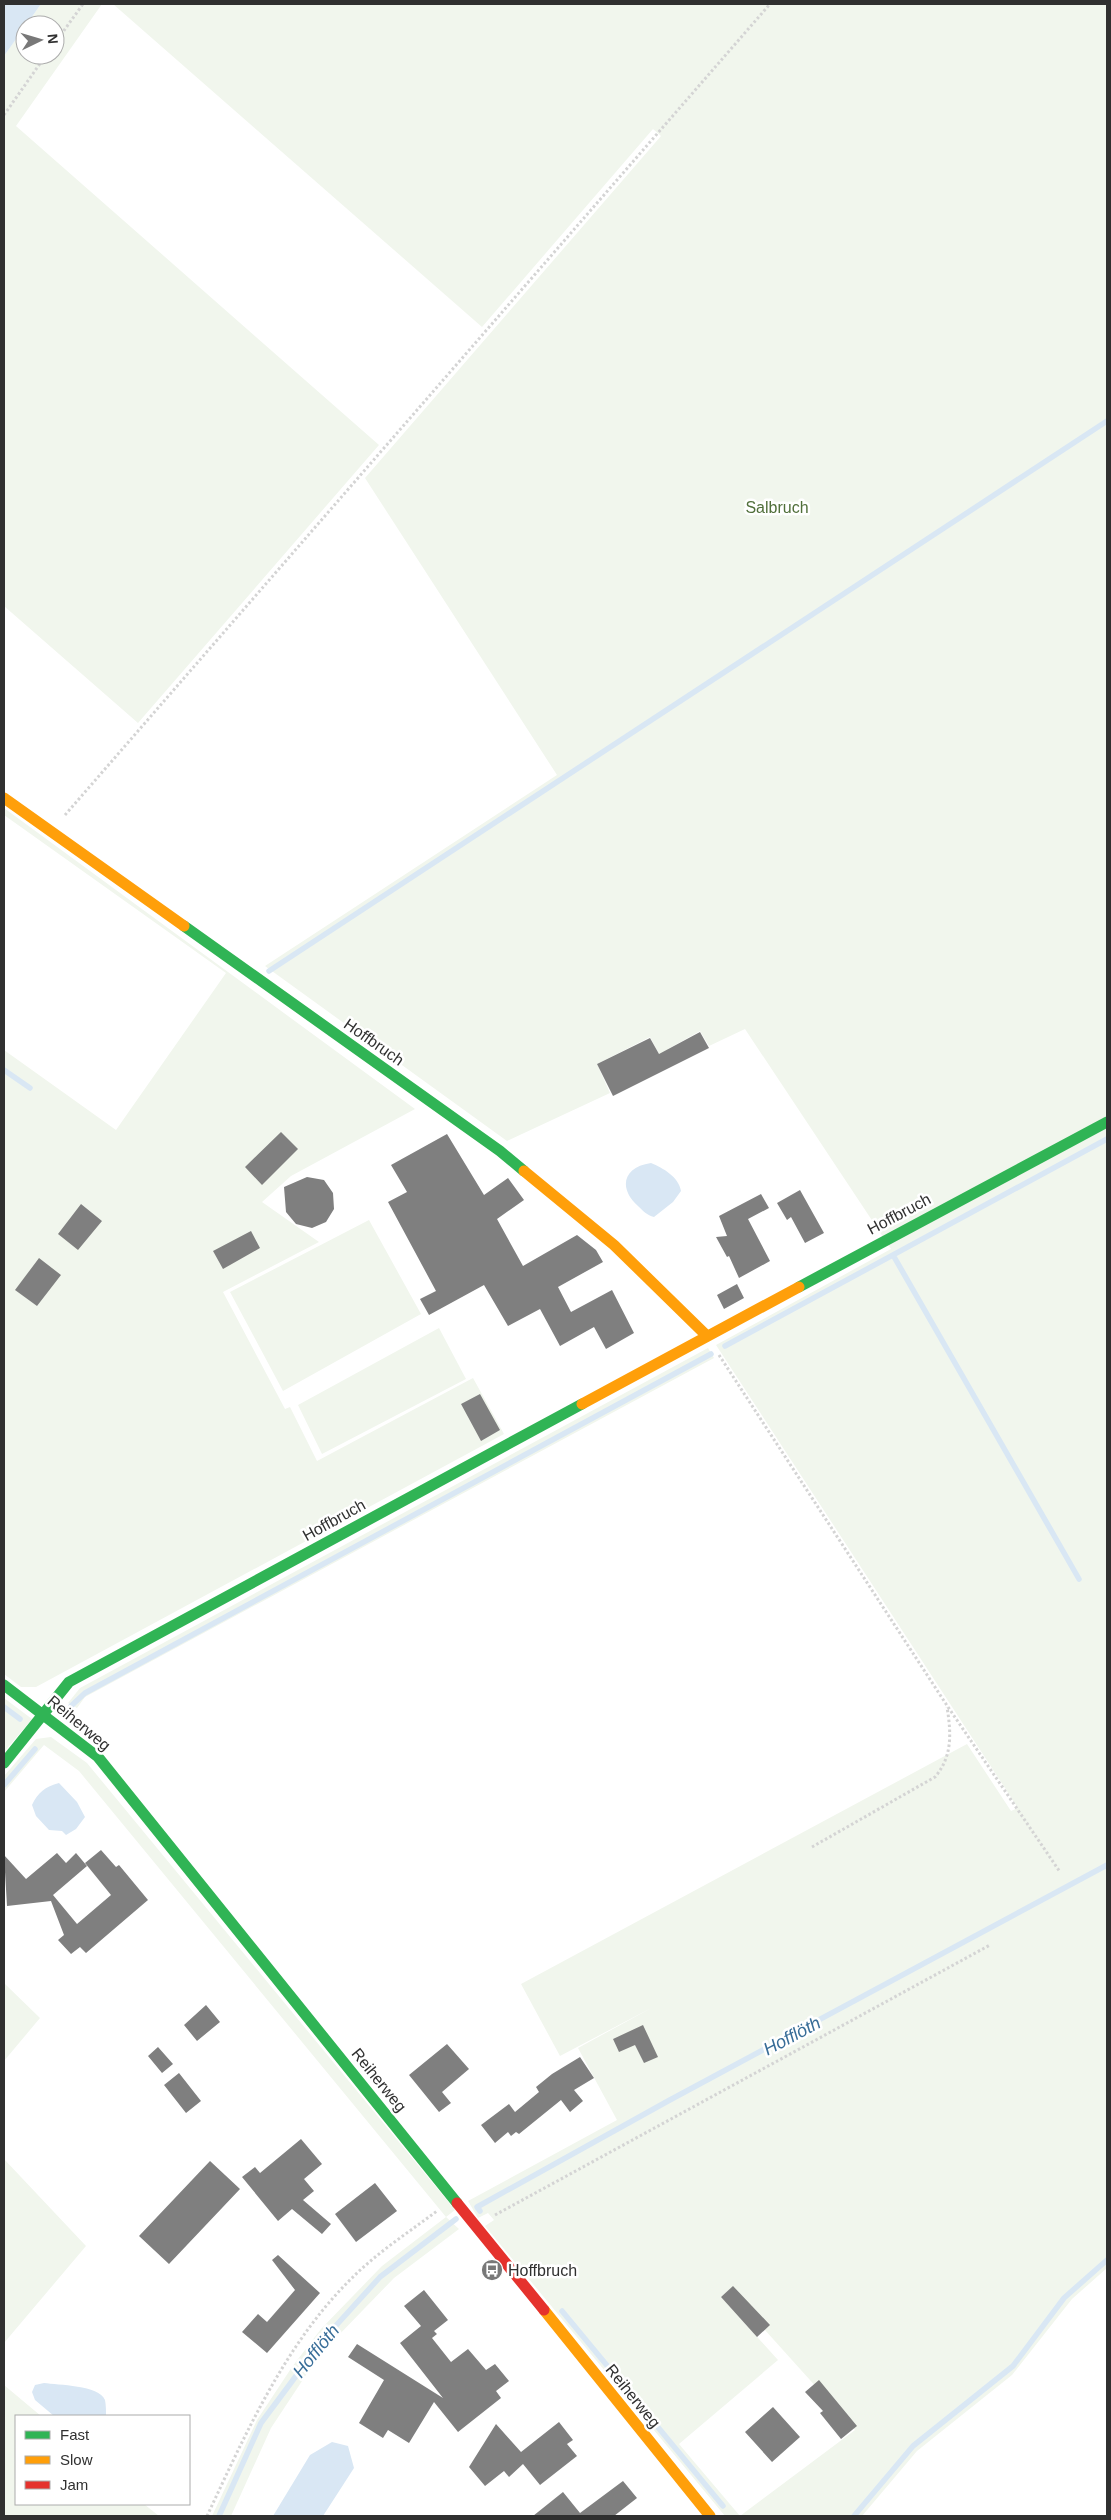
<svg xmlns="http://www.w3.org/2000/svg" width="1111" height="2520" viewBox="0 0 1111 2520" font-family="Arial,sans-serif">
	<rect width="100%" height="100%" fill="#fff"/>
	<path fill="#f1f6ed" d="M41,4H102L16,126L379,445L138,723L4,606V56L25,26V55H55V25H26Z
		M113,4H1107V2268L1072,2299L1012,2375L917,2451L862,2516H740L855,2430L729,2290L721,2297L778,2360L679,2444L740,2516H725L485,2226L494,2220L488,2213L478,2218L468,2201L617,2120L578,2048L655,2006L560,2056L521,1984L967,1744L1011,1811L1018,1808L716,1345L891,1249L745,1029L709,1046L700,1031L668,1049L675,1062L666,1067L650,1037L597,1064L610,1093L507,1141L265,966L557,775L365,478L661,136L653,129L482,327Z
		M4,808L415,1109L291,1176L262,1202L319,1242L223,1292L285,1409L290,1407L317,1461L473,1378L504,1434L36,1687H21L4,1674V1050L116,1130L226,973L4,815Z
		M369,1220L421,1314L283,1391L230,1292Z
		M439,1328L466,1379L322,1454L298,1405Z
		M708,1348L714,1358L85,1697L77,1708L68,1703L80,1688Z
		M4,1698L32,1719L4,1752Z
		M51,1737L87,1763L455,2210L446,2217L459,2229L394,2278L334,2340L306,2375L271,2428L231,2516H212L257,2420L292,2367L321,2329L382,2266L446,2217L79,1771L44,1745L4,1792V1776L36,1739Z
		M4,1983L40,2018L4,2061Z
		M4,2159L86,2246L4,2343Z
		M4,2385L41,2416H16V2504H144L159,2516H4Z"/>
	<path fill="#d9e7f4" d="M4,4H41L4,56Z
		M651,1163C663,1168 679,1177 681,1191L673,1202L654,1217C647,1215 643,1211 638,1206C618,1188 623,1167 651,1163Z
		M59,1783L77,1802L85,1817L76,1829L66,1835L62,1831L49,1830L36,1816L32,1805C38,1792 45,1787 59,1783Z
		M44,2383C58,2385 99,2385 105,2400C106,2405 106,2411 106,2416H54L35,2400L32,2392L35,2385Z
		M332,2442L348,2446L354,2468L323,2516H273L310,2455Z"/>
	<g fill="none" stroke-linecap="round" stroke-linejoin="round">
		<path stroke="#d9e7f4" stroke-width="5.5" d="M269,971L1107,421
			M4,1070L30,1088
			M893,1255L1079,1579
			M725,1346L1107,1139
			M71,1706L85,1693L711,1354
			M4,1707L20,1719
			M4,1785L35,1749
			M480,2211L477,2207L668,2101L1107,1865
			M562,2311L723,2506
			M219,2516L261,2423L322,2341L380,2277L456,2219
			M854,2516L913,2446L1013,2366L1064,2298L1107,2260"/>
	</g>
	<path fill="#7f7f7f" d="M700,1032L709,1048L613,1096L597,1064L650,1038L659,1054Z
		M281,1132L298,1149L262,1185L245,1167Z
		M447,1134L484,1195L508,1178L524,1200L497,1219L523,1266L577,1235L596,1250L603,1262L558,1287L571,1312L612,1290L634,1333L606,1349L594,1327L560,1346L540,1309L508,1326L484,1285L429,1315L420,1299L436,1291L388,1202L407,1192L391,1165Z
		M307,1177L324,1180L333,1193L334,1209L326,1222L312,1228L296,1224L286,1212L284,1187Z
		M800,1190L824,1233L805,1243L791,1217L787,1220L777,1203Z
		M761,1194L769,1208L748,1219L770,1261L739,1278L729,1256L727,1257L716,1237L727,1236L719,1216Z
		M81,1204L102,1221L78,1250L58,1234Z
		M251,1231L260,1248L223,1269L213,1251Z
		M39,1258L61,1275L37,1306L15,1290Z
		M737,1284L744,1298L724,1309L717,1295Z
		M480,1394L500,1430L481,1441L461,1404Z
		M101,1850L116,1867L119,1865L148,1900L86,1953L80,1947L71,1954L58,1940L64,1935L51,1901L7,1906L4,1855L26,1879L57,1853L66,1863L76,1853L87,1866L53,1895L77,1924L111,1895L85,1863Z
		M206,2005L220,2022L197,2041L184,2025Z
		M643,2025L658,2057L644,2063L635,2045L619,2052L613,2039Z
		M447,2044L469,2069L442,2092L451,2103L439,2112L409,2075Z
		M158,2047L173,2064L162,2073L148,2056Z
		M580,2057L594,2078L574,2090L583,2101L570,2112L561,2100L519,2134L516,2132L511,2136L508,2132L495,2143L481,2125L509,2104L515,2112L539,2092L536,2087L552,2074Z
		M179,2073L201,2101L186,2113L164,2085Z
		M301,2139L322,2164L304,2179L314,2191L303,2200L331,2224L322,2234L292,2209L278,2221L242,2177L255,2167L260,2173Z
		M210,2161L240,2189L169,2264L139,2236Z
		M375,2183L397,2211L356,2242L335,2214Z
		M278,2255L320,2293L267,2353L242,2332L258,2314L267,2322L295,2290L272,2260Z
		M733,2286L770,2325L757,2337L721,2297Z
		M424,2290L448,2320L434,2331L437,2334L432,2338L451,2362L468,2349L486,2370L495,2364L509,2381L496,2391L501,2398L458,2432L434,2402L409,2443L388,2430L383,2438L359,2423L384,2380L348,2357L357,2344L443,2398L400,2343L421,2326L404,2306Z
		M819,2380L857,2426L841,2439L820,2413L823,2411L805,2392Z
		M773,2407L800,2437L772,2462L745,2432Z
		M559,2422L573,2440L567,2444L577,2456L540,2485L523,2464L509,2477L504,2471L485,2486L469,2467L496,2424L521,2452Z
		M623,2481L637,2498L614,2516H533L563,2492L580,2513Z"/>
	<g fill="none" stroke-linecap="round" stroke-linejoin="round">
		<path stroke="#d4d4d4" stroke-width="3" stroke-dasharray="2.5 2.5" stroke-linecap="butt" d="M55,43L83,4
			M4,115L46,55
			M65,815L770,4
			M719,1355L946,1704L1060,1872
			M812,1847L935,1777C953,1756 951,1732 947,1707
			M495,2215L990,1945
			M207,2516C246,2433 286,2342 353,2277C378,2252 409,2232 437,2211"/>
		<path stroke="#30b455" stroke-width="11" d="M184,926L500,1151L524,1171
			M799,1287L1107,1122
			M4,1685L98,1757L457,2203
			M4,1763L69,1682L582,1404"/>
		<path stroke="#ff9f0a" stroke-width="11" d="M4,798L184,926
			M524,1171L614,1245L707,1336
			M582,1404L799,1287
			M544,2310L710,2516"/>
		<path stroke="#e5322d" stroke-width="11" d="M457,2203L544,2310"/>
	</g>
	<defs>
		<g id="bus-disc" transform="scale(1.125)"><circle r="9.5" fill="#787878" stroke="#fff"/><path d="M-5-6H5V4H4V6H2V4H-2V6H-4V4H-5ZM-3.5-4V0h7V-4ZM-3.5 1.2v1.5H-2V1.2ZM2 1.2v1.5H3.5V1.2Z" fill="#fff"/></g>
	</defs>
	<g fill-rule="evenodd">
		<use href="#bus-disc" x="492" y="2270"/>
	</g>
	<g text-anchor="middle" dominant-baseline="central" stroke-width="5" stroke-linejoin="round" paint-order="stroke">
		<g font-size="16" fill="#506f3a" stroke="#fff">
			<text x="777" y="507">Salbruch</text>
		</g>
		<g font-size="16" fill="#303030" stroke="#fff">
			<text transform="translate(374 1042) rotate(35)">Hoffbruch</text>
			<text transform="translate(899 1214) rotate(-28)">Hoffbruch</text>
			<text transform="translate(334 1520) rotate(-29)">Hoffbruch</text>
			<text transform="translate(79 1723) rotate(40)">Reiherweg</text>
			<text transform="translate(379 2080) rotate(51)">Reiherweg</text>
			<text transform="translate(633 2396) rotate(51)">Reiherweg</text>
		</g>
		<g font-size="16" fill="#303030" stroke="#fff" text-anchor="start">
			<text x="508" y="2270">Hoffbruch</text>
		</g>
		<g font-size="18" font-style="italic" fill="#386d98" stroke="#fff">
			<text transform="translate(792 2036) rotate(-28)">Hofflöth</text>
			<text transform="translate(316 2351) rotate(-51)">Hofflöth</text>
		</g>
	</g>
	<rect width="1111" height="2520" fill="none" stroke="#303030" stroke-width="10"/>
	<rect x="15" y="2415" width="175" height="90" fill="#ffffff" stroke="#acacac"/>
	<rect x="25" y="2431" width="25" height="8" fill="#30b455" stroke="#acacac"/>
	<text x="60" y="2440" font-size="15" fill="#303030">Fast</text>
	<rect x="25" y="2456" width="25" height="8" fill="#ff9f0a" stroke="#acacac"/>
	<text x="60" y="2465" font-size="15" fill="#303030">Slow</text>
	<rect x="25" y="2481" width="25" height="8" fill="#e5322d" stroke="#acacac"/>
	<text x="60" y="2490" font-size="15" fill="#303030">Jam</text>
	<g transform="translate(40 40) rotate(85)"><circle r="24" fill="#ffffff" stroke="#acacac"/>
	<path d="M0-4L9 19L0 12L-9 19Z" fill="#787878"/>
	<text y="-8" font-size="14" font-weight="bold" text-anchor="middle" fill="#303030">N</text>
	</g>
</svg>
